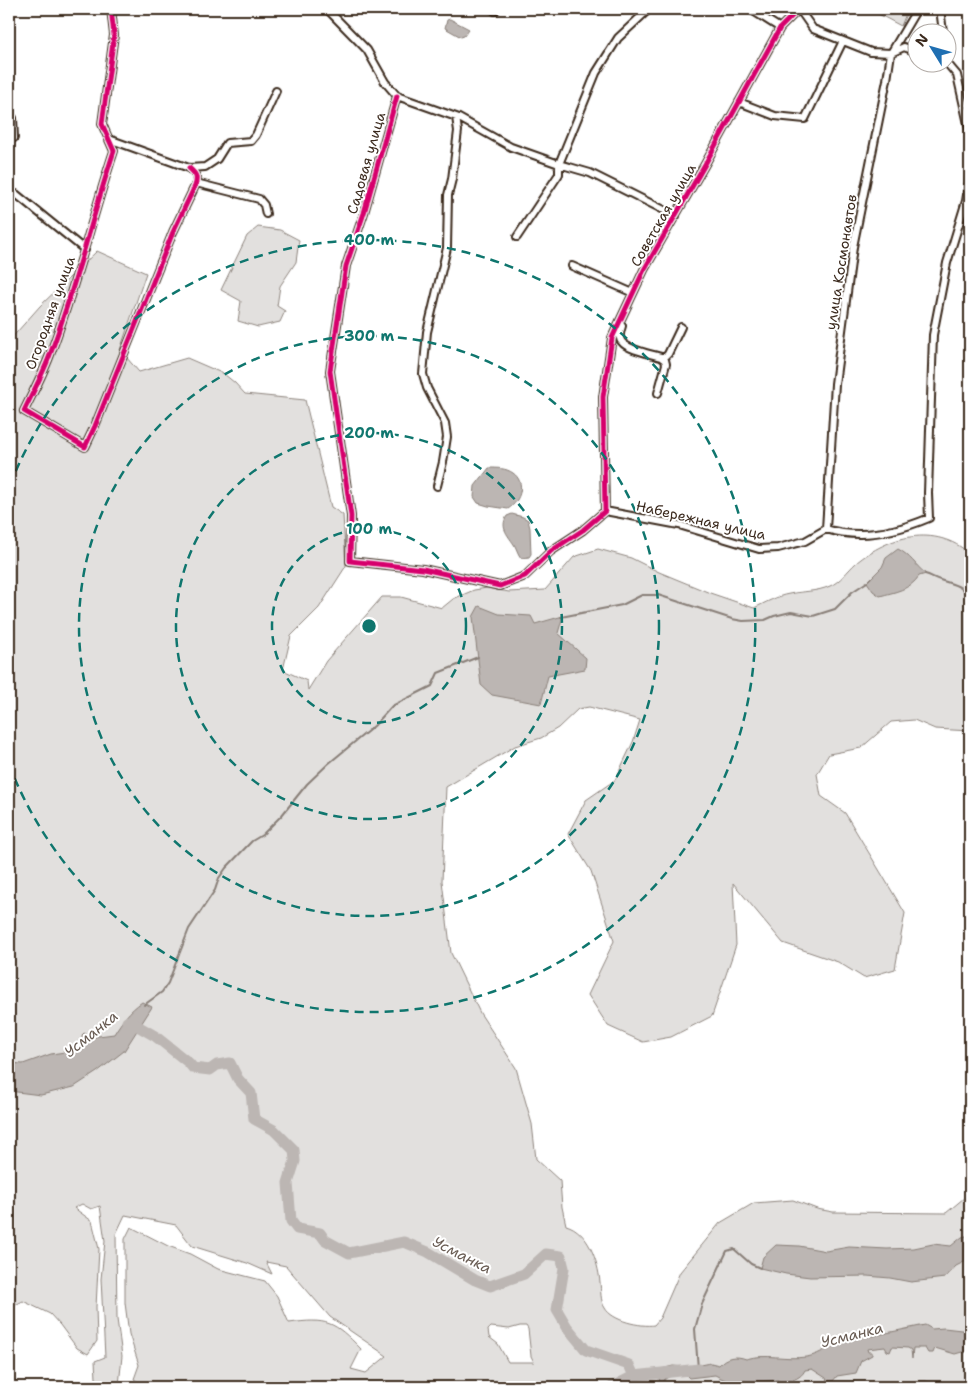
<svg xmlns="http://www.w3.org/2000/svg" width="979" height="1396" viewBox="0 0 979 1396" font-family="'Shantell Sans',sans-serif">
	<rect width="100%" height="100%" fill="#fff"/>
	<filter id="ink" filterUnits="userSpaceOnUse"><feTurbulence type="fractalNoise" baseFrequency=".02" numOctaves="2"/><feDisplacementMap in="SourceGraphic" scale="10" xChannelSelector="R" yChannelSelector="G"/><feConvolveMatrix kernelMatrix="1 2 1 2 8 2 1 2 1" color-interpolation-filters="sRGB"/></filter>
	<g filter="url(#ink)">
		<path fill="#e2e0de" stroke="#8e857e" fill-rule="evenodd" d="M869,9H908L901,26Z
			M258,227L280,230L299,240L296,262L280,286L277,306L285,311L280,322L258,327L238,321L241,301L221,290L247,236Z
			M97,251L146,273L120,350L139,372L187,358L224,374L235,383L245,394L305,400L331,507L343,515L346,566L319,608L291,636L283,670L307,681L308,690L326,661L382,597H401L442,608L453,599L474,590L487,588L509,592L545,590L574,557L598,549L631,558L659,572L710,593L754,608C765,603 777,596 789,594C803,591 817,592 830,586C840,582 848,570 856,563C888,536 935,523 970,554V731L935,729L914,720L891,722L861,748L829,754L817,774L821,796L845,813L905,913L895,969L864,978L838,962L783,943L733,883L736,945L712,1016L671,1037L643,1042L608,1026L588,995L614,941L591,871L568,834L586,800L615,780L633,742L640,720L589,707L578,709L558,728L541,738L515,746L446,787L442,881L451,953L480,1013L516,1068L532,1124L536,1159L560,1181L562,1207L566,1225C588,1231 598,1261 600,1282C601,1290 600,1301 605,1308C612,1321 641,1327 654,1325L660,1318L680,1272L720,1223L754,1203L793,1200L817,1209L833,1212L946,1213L970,1193V1387H943L926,1381H917L894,1387H145L134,1379L139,1365L129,1334L125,1303V1239L131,1227L168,1246L190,1254L218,1269L265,1281L277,1296L289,1323C327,1318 334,1321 361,1349L351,1369L366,1373L387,1356L330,1317L286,1266L266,1262L272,1274L247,1263L192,1246L176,1225L125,1215L116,1234L117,1319L122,1356L119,1385L111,1387H101L96,1378L95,1361L105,1357L101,1279L105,1241L100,1206L91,1209L82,1204L74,1208L92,1221L99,1249L96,1307L97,1341L88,1354L77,1348L60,1325L50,1314L23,1301L9,1308V341L40,306ZM520,1326H526L528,1329L531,1356L534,1362H508L498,1344L489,1337L488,1330L491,1327L509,1329Z
			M970,997V1105L966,1091L968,1008Z"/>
		<path fill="#bcb6b3" stroke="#887e77" d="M450,19L469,29L464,36L461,37L445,28L447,20Z
			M489,468C497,468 506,468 513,473C526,482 521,501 508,509L488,506L478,503L474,497L475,486Z
			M512,514L523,517L528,520L530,528L531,554L529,557L521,558C518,554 517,550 515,546C509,536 499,528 507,516Z
			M898,549C910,555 916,566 926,574L919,576C910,590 894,592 880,596L873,591L867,582L882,567L886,558Z
			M479,606L499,614L531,616L535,624L563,616L558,633L586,658L585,669L548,676L541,704L492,695L481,685L473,617Z
			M142,1002L152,1007L124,1051L97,1072L74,1087L41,1095L9,1091V1063L23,1064L51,1054L72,1051L83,1043L82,1035L84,1033L91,1037L114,1034C122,1021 129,1011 142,1002Z
			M970,1235V1259L956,1266L945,1278L911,1282L890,1278L867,1276L810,1277L786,1274L760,1268L763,1257L776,1245L799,1246L826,1251L849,1247L887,1249L914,1248L933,1244L951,1246L962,1237Z
			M925,1325L932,1329L944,1328L970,1331V1353L962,1352L955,1354L935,1348L933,1353H928L925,1348H913L912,1359L911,1350L908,1348L892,1347L890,1352L887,1351L885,1347L867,1349L868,1352H872V1355L861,1361L856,1373L837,1376L833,1381H827L826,1378L812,1369L805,1370C801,1379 790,1381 781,1383L778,1380L750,1383L745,1381L741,1382L740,1387H731L729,1382L715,1375L689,1378L683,1372L686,1368L711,1363L719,1365C725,1357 736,1355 746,1359C766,1353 785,1360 806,1357C814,1356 821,1352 829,1348L830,1345L851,1340L860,1336H872Z
			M673,1366L685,1367C680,1374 670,1375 664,1380V1387H661L657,1370Z"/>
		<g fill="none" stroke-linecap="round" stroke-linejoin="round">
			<path stroke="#887e77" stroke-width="2" d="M925,574C930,575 934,578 940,580C954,585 964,585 970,601
				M561,617L622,605L642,595H658L732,619L743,621L765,620L774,616L791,612L813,616L835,609L852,592L867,582
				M144,1005L162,992L168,983L189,929L215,890L219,878L226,868L252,841L262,835L282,815L307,784L328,764L374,726L392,706L432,686L438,673L478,657
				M698,1369L695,1329L702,1304L727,1251L734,1249L751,1264L760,1268"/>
			<path stroke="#bcb6b3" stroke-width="11" d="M127,1022L129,1021L155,1036L189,1063L193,1068L210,1070L217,1065L230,1063L238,1079L251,1093L254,1119L274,1130L294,1150L295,1161L288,1183L291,1221L297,1229L320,1233L325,1240L349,1253L404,1242L428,1252L475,1280L490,1286L524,1274L546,1254L561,1256L564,1268L557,1310L567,1327L586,1350L629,1365L634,1376L699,1369
				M612,1387L634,1376"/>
			<g stroke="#3b2a1e" stroke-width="10">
				<path id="street" d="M111,9L114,35L102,124L114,151C92,217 76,286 51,352C44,372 33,392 24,411L85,447L95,426L173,232L195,186C198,177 196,174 189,168
					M327,9L367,50L385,82L397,96L459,118L511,147L559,164L590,173L676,216
					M492,9L495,11
					M750,9L780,28
					M799,9L813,29L871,52L891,53L904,47L916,52
					M940,9L943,32
					M946,62L957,75L970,133
					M397,96L364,213L346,266L330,371L351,516L350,561L423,569L500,586L525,576L551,551L583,530L605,511
					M739,102L775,116L805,119L843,41
					M9,115L13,118L14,138
					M109,139L189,168L205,167L217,159L227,143L251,141L256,135L276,91
					M196,183L259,199L264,205L266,214
					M9,191L16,194L85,250
					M517,237L559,174V164L596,73L618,38L649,9
					M572,266L633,293
					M619,323L622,326C620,332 618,338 622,342C628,350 652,354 661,357L665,360L666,364L658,393
					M661,357H665L668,354L681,327
					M437,486L443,462L447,437L445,423L427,388L423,374L427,332L447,248L448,195L452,179L458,131L456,117
					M605,511L603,397L612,338L644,270L704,166L780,28L799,9
					M605,511L679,525L759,549L778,548L805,541L826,529
					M826,529L835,384L853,247L887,80L891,53L917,9
					M826,529C861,540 896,532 929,518L928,493L933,335L947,263L966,201L970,176"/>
			</g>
			<use href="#street" stroke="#fff" stroke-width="6"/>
			<g stroke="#fff" stroke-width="8">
				<path id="cycleway" d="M111,9L114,35L102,124L114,151C92,217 76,286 51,352C44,372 33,392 24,411L85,447L95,426L173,232L195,186C198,177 196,174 189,168
					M397,96L364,213L346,266L330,371L351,516L350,561L423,569L500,586L525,576L551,551L583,530L605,511L603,397L612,338L644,270L704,166L780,28L799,9"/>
			</g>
			<use href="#cycleway" stroke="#d6006c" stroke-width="5"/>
		</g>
	</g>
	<g fill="none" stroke="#0f766e" stroke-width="2.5" stroke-dasharray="9 6">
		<circle cx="369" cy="626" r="97"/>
		<circle cx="369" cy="626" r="193"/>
		<circle cx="369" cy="626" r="290"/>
		<path d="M10 485A386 386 0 1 1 10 767"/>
	</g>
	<g text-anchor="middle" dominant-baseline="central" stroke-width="4" stroke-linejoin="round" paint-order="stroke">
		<g font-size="14" fill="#3b2a1e" stroke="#fff">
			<text transform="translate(366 163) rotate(-74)">Садовая улица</text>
			<text transform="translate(663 215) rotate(-60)">Советская улица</text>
			<text transform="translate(841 262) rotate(-81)">улица Космонавтов</text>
			<text transform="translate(50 313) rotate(-70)">Огородняя улица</text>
			<text transform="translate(701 520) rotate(13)">Набережная улица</text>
		</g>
		<g font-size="15" font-style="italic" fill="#685b52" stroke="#fff">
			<text transform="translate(91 1034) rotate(-39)">Усманка</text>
			<text transform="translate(462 1255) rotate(27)">Усманка</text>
			<text transform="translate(852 1335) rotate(-14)">Усманка</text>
		</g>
	</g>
	<circle cx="369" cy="626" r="8" fill="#0f766e" stroke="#fff" stroke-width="2.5"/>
	<g font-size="15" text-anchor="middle" font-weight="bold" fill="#0f766e" stroke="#fff" stroke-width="4" stroke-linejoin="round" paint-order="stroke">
		<text x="369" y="245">400 m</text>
		<text x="369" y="341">300 m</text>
		<text x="369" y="438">200 m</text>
		<text x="369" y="534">100 m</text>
	</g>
	<rect width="979" height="1396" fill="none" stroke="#fff" stroke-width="30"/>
	<rect x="15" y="15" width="949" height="1366" fill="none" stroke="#3b2a1e" stroke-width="2" filter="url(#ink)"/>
	<g transform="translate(932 48) rotate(307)"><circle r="24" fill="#ffffff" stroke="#b1aaa5"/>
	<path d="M0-4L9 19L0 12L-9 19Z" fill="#1f6fb2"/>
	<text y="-8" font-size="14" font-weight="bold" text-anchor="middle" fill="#3b2a1e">N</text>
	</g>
</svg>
